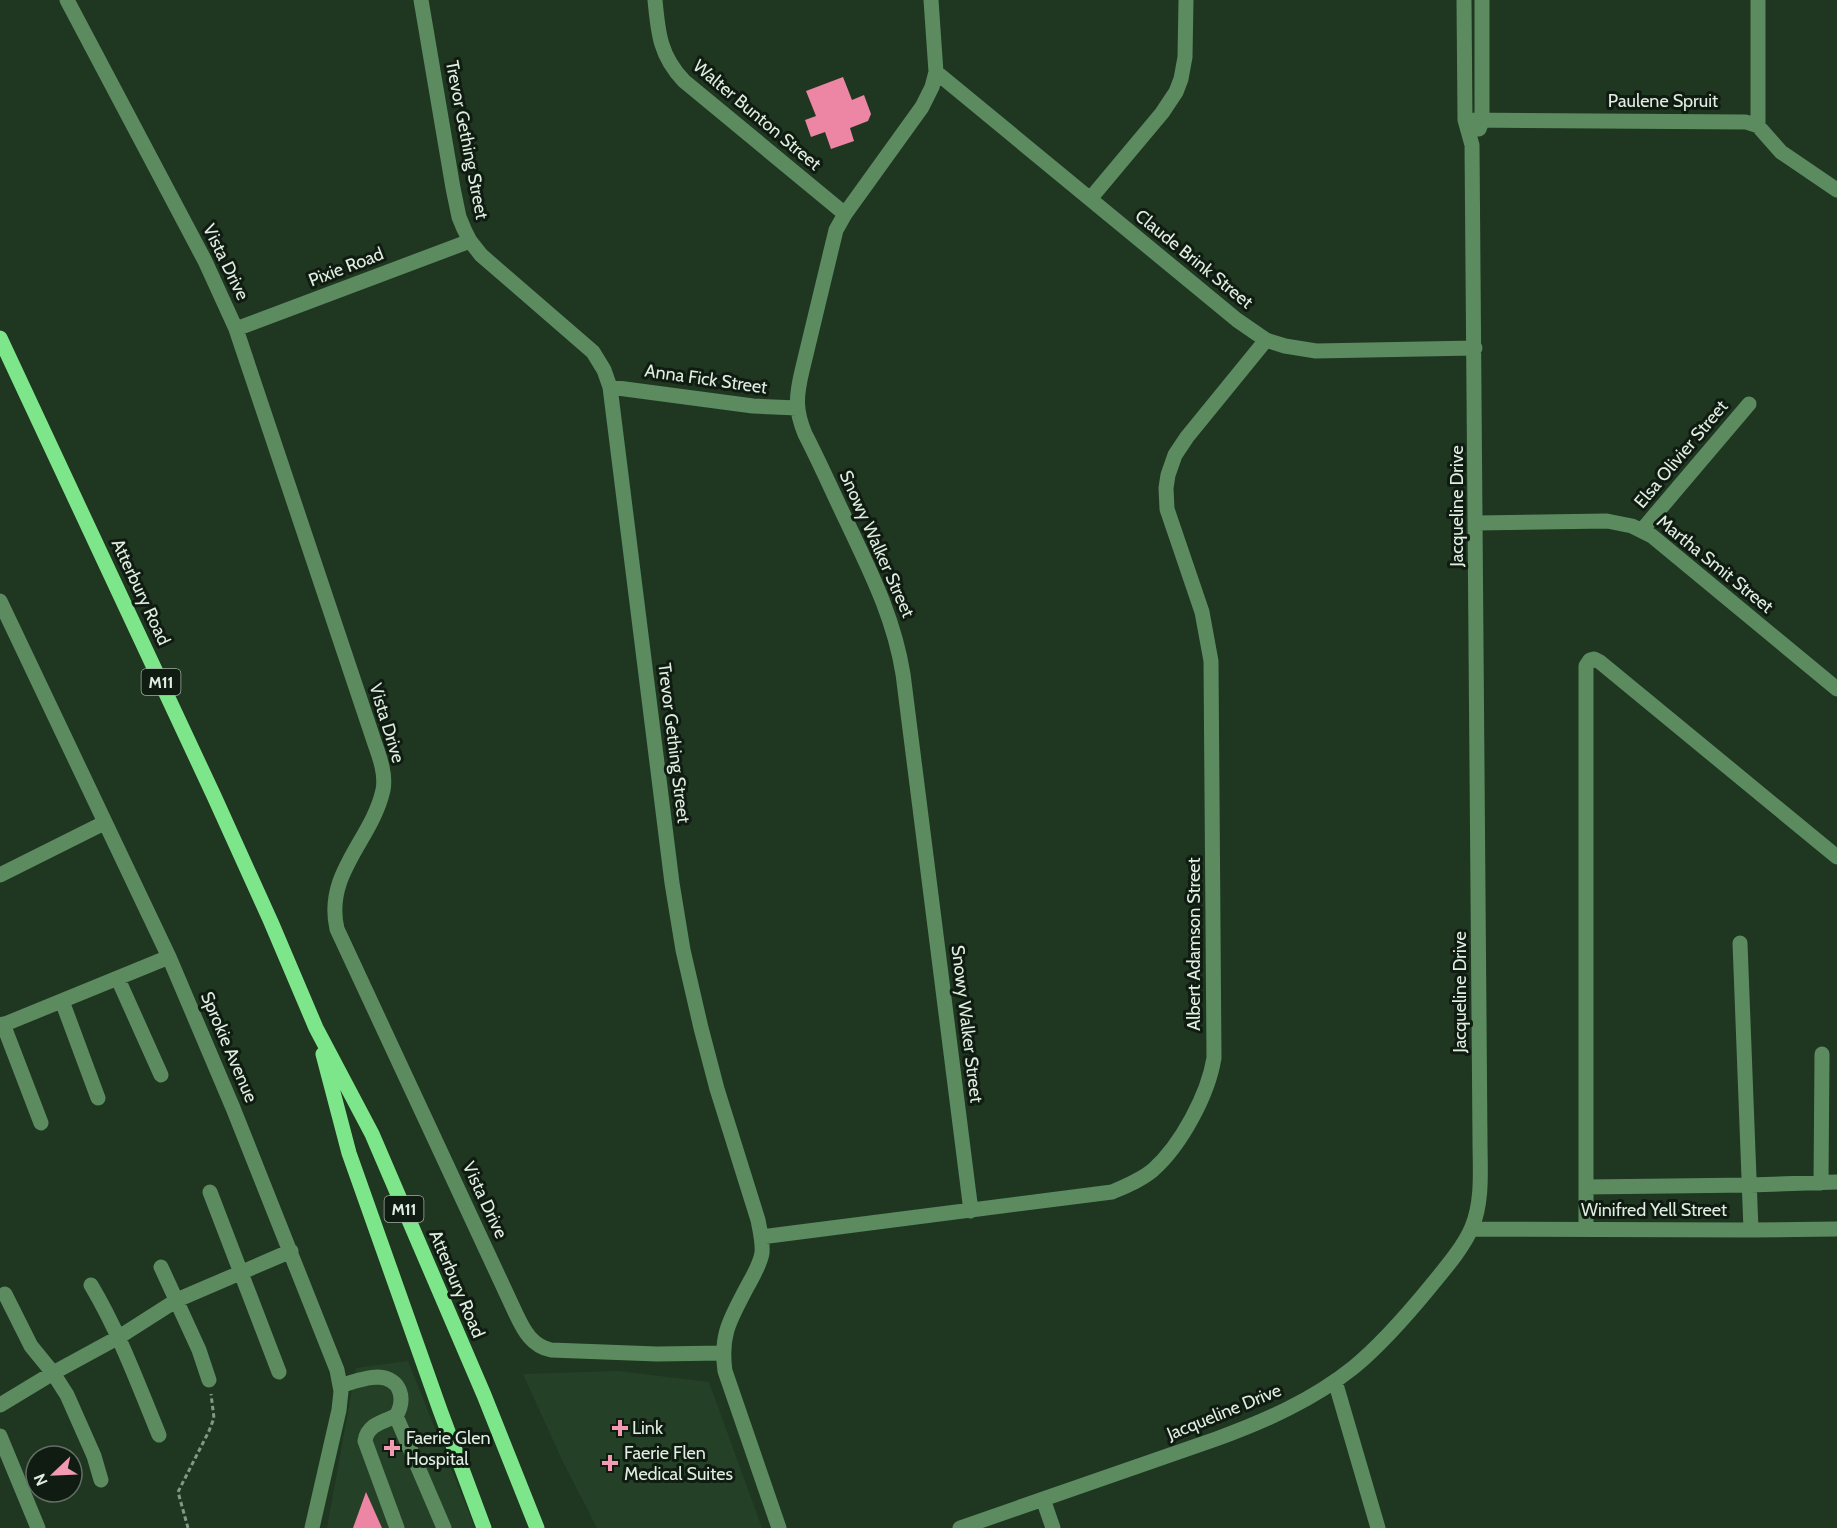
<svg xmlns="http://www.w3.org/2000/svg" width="1837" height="1528" viewBox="0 0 1837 1528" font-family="Cabin,sans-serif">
	<rect width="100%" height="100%" fill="#1f3621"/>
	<path fill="#244127" d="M408,1361L475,1528H327L356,1368Z
		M618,1371L709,1382L762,1528H597L562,1460L523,1374Z"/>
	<path fill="#ec86a4" d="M843,77L852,100L864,95L871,114L868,121L850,128L854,141L831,149L825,132L811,137L805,120L816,116L806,91Z
		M366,1492L382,1528H353Z"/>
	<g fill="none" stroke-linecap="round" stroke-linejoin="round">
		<path stroke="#859886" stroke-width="3" stroke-dasharray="4.5 3" stroke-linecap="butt" d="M188,1528L178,1492L209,1431L214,1418L211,1394"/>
		<path stroke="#5b8b5f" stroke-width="15" d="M67,0L205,261L236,329L375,744C380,758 386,775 383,790C372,840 324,873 337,929L516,1314C524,1331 532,1346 551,1350L657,1354L723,1353
			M421,0L453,188L459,217L464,229L470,241L481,255L593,352L604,370L610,387L672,883L683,950L701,1028L717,1089L758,1220C760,1231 763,1242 762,1253C760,1265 753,1276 747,1287C730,1320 720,1334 725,1371L779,1528
			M655,0C658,33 660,56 684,81L845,214
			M931,0L936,72L932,87L922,107L845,214L836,230L802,371C796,396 795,410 805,434C820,463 833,493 847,522C871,573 894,618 903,674L971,1211
			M1758,0V126
			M936,72L1237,320L1266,340L1285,346L1316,351L1475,348
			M1465,120L1746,122L1758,126L1781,152L1837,190
			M1479,129L1482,121V0
			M1090,199L1162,113L1176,92L1181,79L1185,57L1186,0
			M236,329L470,241
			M610,387L753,406L797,408
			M1476,523L1607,521L1632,526L1652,536L1837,689
			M1642,530L1749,404
			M0,601L169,957L233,1108L337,1370L341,1391L339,1410L312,1528
			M0,875L104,823
			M1740,943L1751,1230
			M118,979L161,1075
			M62,1001L98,1098
			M3,1024L41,1123
			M0,1026L169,957
			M1821,1183L1822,1054
			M1586,1187L1750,1185L1837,1182
			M210,1192L279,1372
			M1472,1229L1751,1230L1837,1229
			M1586,1229V666L1590,660L1594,659L1600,662L1837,857
			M761,1237L1112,1192C1126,1186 1141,1180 1153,1170C1181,1145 1208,1095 1214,1058L1211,661L1202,612L1167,509L1166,488L1168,475L1175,455L1187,437L1266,340
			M161,1267L199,1350L209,1380
			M91,1285C119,1332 138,1384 159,1435
			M5,1294L31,1346L53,1373L67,1395L94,1456L101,1480
			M1335,1381L1378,1528
			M340,1386C352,1382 366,1377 378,1377C401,1378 406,1399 396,1416L444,1528
			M0,1405L53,1373L119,1337L177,1300L291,1251
			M396,1416C382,1422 367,1425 365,1441L397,1528
			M0,1436L38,1528
			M1043,1499L1053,1528
			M960,1528L1216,1439C1265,1421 1313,1400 1354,1367C1382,1344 1407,1315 1430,1287C1443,1271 1464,1247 1472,1227C1483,1201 1480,1169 1480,1141L1472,145L1465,120L1464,0"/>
		<path stroke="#7ee68a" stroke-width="15" d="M0,338L214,796L271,922L316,1028L372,1134L484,1395L537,1528
			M323,1054L349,1153L440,1410L484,1528"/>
	</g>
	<g fill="#f19ab2" stroke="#101b11" stroke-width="2">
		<path d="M617 1419h6v6h6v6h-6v6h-6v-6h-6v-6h6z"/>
		<path d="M389 1439h6v6h6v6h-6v6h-6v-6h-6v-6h6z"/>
		<path d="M607 1454h6v6h6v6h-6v6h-6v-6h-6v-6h6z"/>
	</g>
	<g text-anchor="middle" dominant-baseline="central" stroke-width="6" stroke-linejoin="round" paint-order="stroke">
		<g fill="#101b11" stroke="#a1afa2" stroke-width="1.5">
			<rect x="141.5" y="669" width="39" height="26" rx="4.5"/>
			<rect x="384.5" y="1196" width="39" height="26" rx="4.5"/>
		</g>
		<g font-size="16" font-weight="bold" fill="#dfeee0">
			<text x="161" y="682">M11</text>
			<text x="404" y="1209">M11</text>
		</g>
		<g font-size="18" fill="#dfeee0" stroke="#101b11">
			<text x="1663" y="101">Paulene Spruit</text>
			<text transform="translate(757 115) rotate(40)">Walter Bunton Street</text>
			<text transform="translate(467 140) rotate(79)">Trevor Gething Street</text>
			<text transform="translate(1194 259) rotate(39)">Claude Brink Street</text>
			<text transform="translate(226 262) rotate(64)">Vista Drive</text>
			<text transform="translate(346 267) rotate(-21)">Pixie Road</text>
			<text transform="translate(706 379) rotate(8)">Anna Fick Street</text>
			<text transform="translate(1681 454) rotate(-50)">Elsa Olivier Street</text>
			<text transform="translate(1457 506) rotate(-90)">Jacqueline Drive</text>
			<text transform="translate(877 544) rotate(66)">Snowy Walker Street</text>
			<text transform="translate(1715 564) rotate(39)">Martha Smit Street</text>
			<text transform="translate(141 592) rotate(65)">Atterbury Road</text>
			<text transform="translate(387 723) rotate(73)">Vista Drive</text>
			<text transform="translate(674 743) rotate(83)">Trevor Gething Street</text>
			<text transform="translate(1194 944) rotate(-90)">Albert Adamson Street</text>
			<text transform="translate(1460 992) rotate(-90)">Jacqueline Drive</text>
			<text transform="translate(967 1024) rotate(83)">Snowy Walker Street</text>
			<text transform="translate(229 1047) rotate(67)">Sprokie Avenue</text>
			<text transform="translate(485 1200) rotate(65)">Vista Drive</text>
			<text x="1654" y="1210">Winifred Yell Street</text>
			<text transform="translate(457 1284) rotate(67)">Atterbury Road</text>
			<text transform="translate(1224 1412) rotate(-22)">Jacqueline Drive</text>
		</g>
		<g font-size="18" fill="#dfeee0" stroke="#101b11" text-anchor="start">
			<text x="632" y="1428">Link</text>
			<text x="406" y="1438">Faerie Glen<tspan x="406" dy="21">Hospital</tspan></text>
			<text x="624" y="1453">Faerie Flen<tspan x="624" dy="21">Medical Suites</tspan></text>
		</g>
	</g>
	<g transform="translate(54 1474) rotate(247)"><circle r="28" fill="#101b11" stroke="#636f64" stroke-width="1.5"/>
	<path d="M0-4.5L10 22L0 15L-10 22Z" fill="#f19ab2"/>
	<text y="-9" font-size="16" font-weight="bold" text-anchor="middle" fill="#dfeee0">N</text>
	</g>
</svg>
